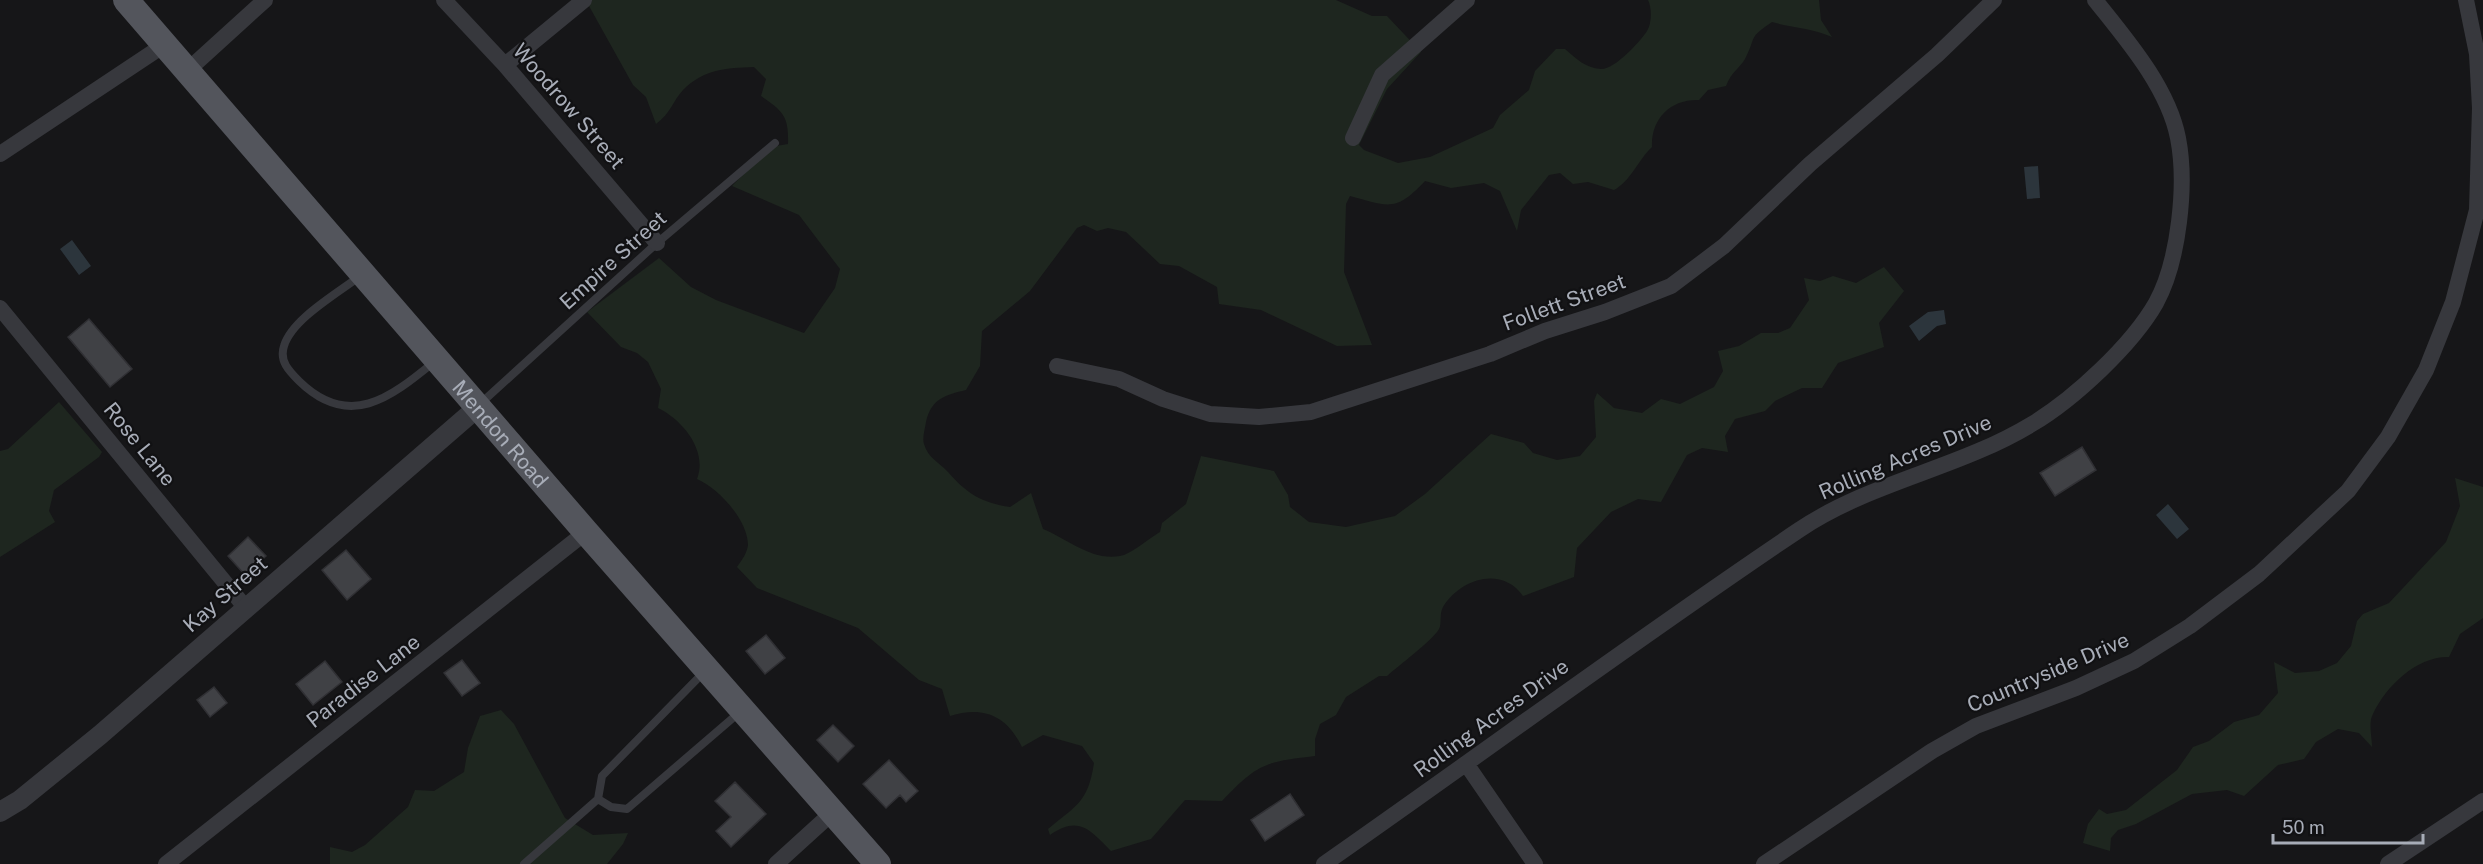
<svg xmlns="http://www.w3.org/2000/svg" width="2483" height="864" viewBox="0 0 2483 864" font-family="'Public Sans',sans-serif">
	<rect width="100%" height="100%" fill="#161618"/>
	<path fill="#1e261f" d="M592,0H1336L1372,16H1387L1421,52L1387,89L1359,145L1364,150L1398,163L1430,157L1493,128L1500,115L1529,90L1535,71L1556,49H1565C1577,59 1585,68 1601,69C1614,70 1640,42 1647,31C1652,23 1652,8 1648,0H1819L1821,20L1832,37C1813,28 1792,28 1772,22C1747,39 1757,36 1745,59C1739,69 1732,71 1726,86L1708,90L1699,100C1670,99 1651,119 1652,147C1638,160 1631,181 1614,190L1588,182L1573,184L1560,173L1549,175L1521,210L1517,231L1500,191L1484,183L1451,188L1425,181C1395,213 1389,206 1350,196L1346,204L1344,272L1372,345L1337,346L1261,310L1219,304L1217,287L1179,266L1160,264L1126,232L1108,228L1097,231L1084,225L1077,228L1030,291L982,331L980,366L966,390C945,395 931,399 926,422C925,429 922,438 924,444C928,458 939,462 948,472C966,493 982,503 1010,507L1031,493L1043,529C1068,539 1091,561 1120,556C1130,555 1151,537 1160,532L1162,523L1186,504L1201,456L1274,471L1288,495L1290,507L1309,522L1346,527L1395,516L1425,494L1491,434L1524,443L1533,453L1557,460L1580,456L1596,437L1594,401L1597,393L1614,408L1642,413L1661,399L1680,404L1714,387L1723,371L1718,351L1739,346L1761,333H1778L1790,328L1809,300L1804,278L1820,281L1833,276L1856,283L1884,267L1904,291L1879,323L1884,347L1838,363L1822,388H1802L1775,401L1765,411L1735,419L1725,436L1728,452L1702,448L1687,455L1661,502L1638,499L1611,512L1577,548L1574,577L1523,596C1502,566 1461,578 1443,607C1439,614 1442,624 1439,629C1432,641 1398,666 1387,676H1379L1346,697L1336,715L1320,724L1315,739V756C1265,762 1258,763 1222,801L1185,800L1151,839L1111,851C1090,830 1079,815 1050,835L1048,829C1077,805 1088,802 1094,763L1082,746L1043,735L1022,747C1006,715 983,706 950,716L942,689L919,680L858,628L757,588L737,567C742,560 747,553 748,545C748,520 718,488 697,479C708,451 683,420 658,408L661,389L648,362L637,353L621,347L587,312L659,258L691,287L716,300L804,333L835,288L840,269L799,215L732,186L770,147L788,144C789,116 783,111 761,96L766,79L754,67C726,68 704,69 683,90C672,102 671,113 656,124L646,97L633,85L589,6Z
		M59,402L102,452L99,457L54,490L49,511L55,522L0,557V451L8,449Z
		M2455,478L2483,487V618L2460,634L2449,657C2417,656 2386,686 2373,714C2368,722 2372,737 2372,747L2359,733L2338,729L2316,742L2304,759L2278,765L2244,796L2227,790L2192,794L2136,824L2118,830L2111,838L2110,851L2083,843L2088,824L2099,809L2107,814L2126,810L2177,770L2193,747L2209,741L2234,722L2259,715L2278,693L2274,662L2295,673L2319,671L2337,663L2351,646L2357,621L2363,614L2389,603L2446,542L2460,506Z
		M501,710L514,724L565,818L593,835L628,833L623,844L607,864H330V847L352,852L365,845L408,807L415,790L434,791L464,772L468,748L480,716Z"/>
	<path fill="#2c353c" d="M2038,166L2040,198L2027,199L2024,167Z
		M72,240L91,266L79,275L60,249Z
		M1944,310L1946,324L1937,326L1919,341L1909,326L1928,312Z
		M2168,504L2189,529L2177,539L2156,515Z"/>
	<path fill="#404145" stroke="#303034" stroke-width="1.5" d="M89,319L132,369L110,387L68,337Z
		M2082,447L2096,470L2055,496L2040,473Z
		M248,537L266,556L245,575L228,556Z
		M346,550L371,579L347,600L322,570Z
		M766,635L785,658L765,674L746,651Z
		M462,660L480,683L462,696L444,673Z
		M325,661L342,682L313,705L296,684Z
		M214,687L227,703L210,717L197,700Z
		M833,725L854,746L838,762L817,740Z
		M889,760L918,791L906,802L900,795L886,808L863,784Z
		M735,782L766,814L731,847L716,831L731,817L715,801Z
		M1290,794L1304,815L1265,841L1251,820Z"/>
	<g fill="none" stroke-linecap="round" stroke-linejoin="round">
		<path stroke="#37383d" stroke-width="8" d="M360,276C338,293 292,319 284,346C279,361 289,371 299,381C349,430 390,398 434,362
			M480,404L657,243L775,143
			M598,799L611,807L627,809L741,711
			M524,864L598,799L602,776L705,671"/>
		<path stroke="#37383d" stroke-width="16" d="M444,0L505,65L657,243
			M505,65L584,0
			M188,70L265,0
			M1353,138L1382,75L1467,0
			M0,154L164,45
			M0,308L245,607
			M1057,366L1119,379L1163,399L1210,414L1259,417L1311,412L1490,354L1545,331L1605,312L1671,286L1724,246L1810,164L1937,55L1994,0
			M1467,765L1535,864
			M166,864L586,532
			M776,864L832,813
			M1324,864C1483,753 1638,638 1799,530C1870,482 1958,469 2032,424C2074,399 2132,345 2156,303C2179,261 2187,184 2178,138C2168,87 2126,39 2095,0
			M1764,864L1932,751L1976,726L2076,688L2134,661L2190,626L2259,574L2348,491L2388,437L2426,370L2453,302L2477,210L2480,108L2477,54L2466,0
			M2388,864L2483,801"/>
		<path stroke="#37383d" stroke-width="20" d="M0,812L20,800L100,735L478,407"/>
		<path stroke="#53555c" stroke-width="26" id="s1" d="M126,0L586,532L878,864"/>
	</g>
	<g text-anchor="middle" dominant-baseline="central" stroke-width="4.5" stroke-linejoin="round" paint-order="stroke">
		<g font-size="21" fill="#a8adb8" stroke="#111113">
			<text transform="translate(569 106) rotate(49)">Woodrow Street</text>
			<text transform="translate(613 260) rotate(-42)">Empire Street</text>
			<text transform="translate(1564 302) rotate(-20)">Follett Street</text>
			<text stroke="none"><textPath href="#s1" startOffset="573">Mendon Road</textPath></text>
			<text transform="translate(140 444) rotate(51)">Rose Lane</text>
			<text transform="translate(1905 457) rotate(-23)">Rolling Acres Drive</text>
			<text transform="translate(225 594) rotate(-41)">Kay Street</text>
			<text transform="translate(2048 672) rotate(-23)">Countryside Drive</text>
			<text transform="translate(363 681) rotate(-38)">Paradise Lane</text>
			<text transform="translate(1491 718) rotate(-36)">Rolling Acres Drive</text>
		</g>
	</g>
	<path d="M2273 834v9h150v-9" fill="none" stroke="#a8adb8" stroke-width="3"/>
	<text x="2282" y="834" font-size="18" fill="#a8adb8" stroke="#111113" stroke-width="4.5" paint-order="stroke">50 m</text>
</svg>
